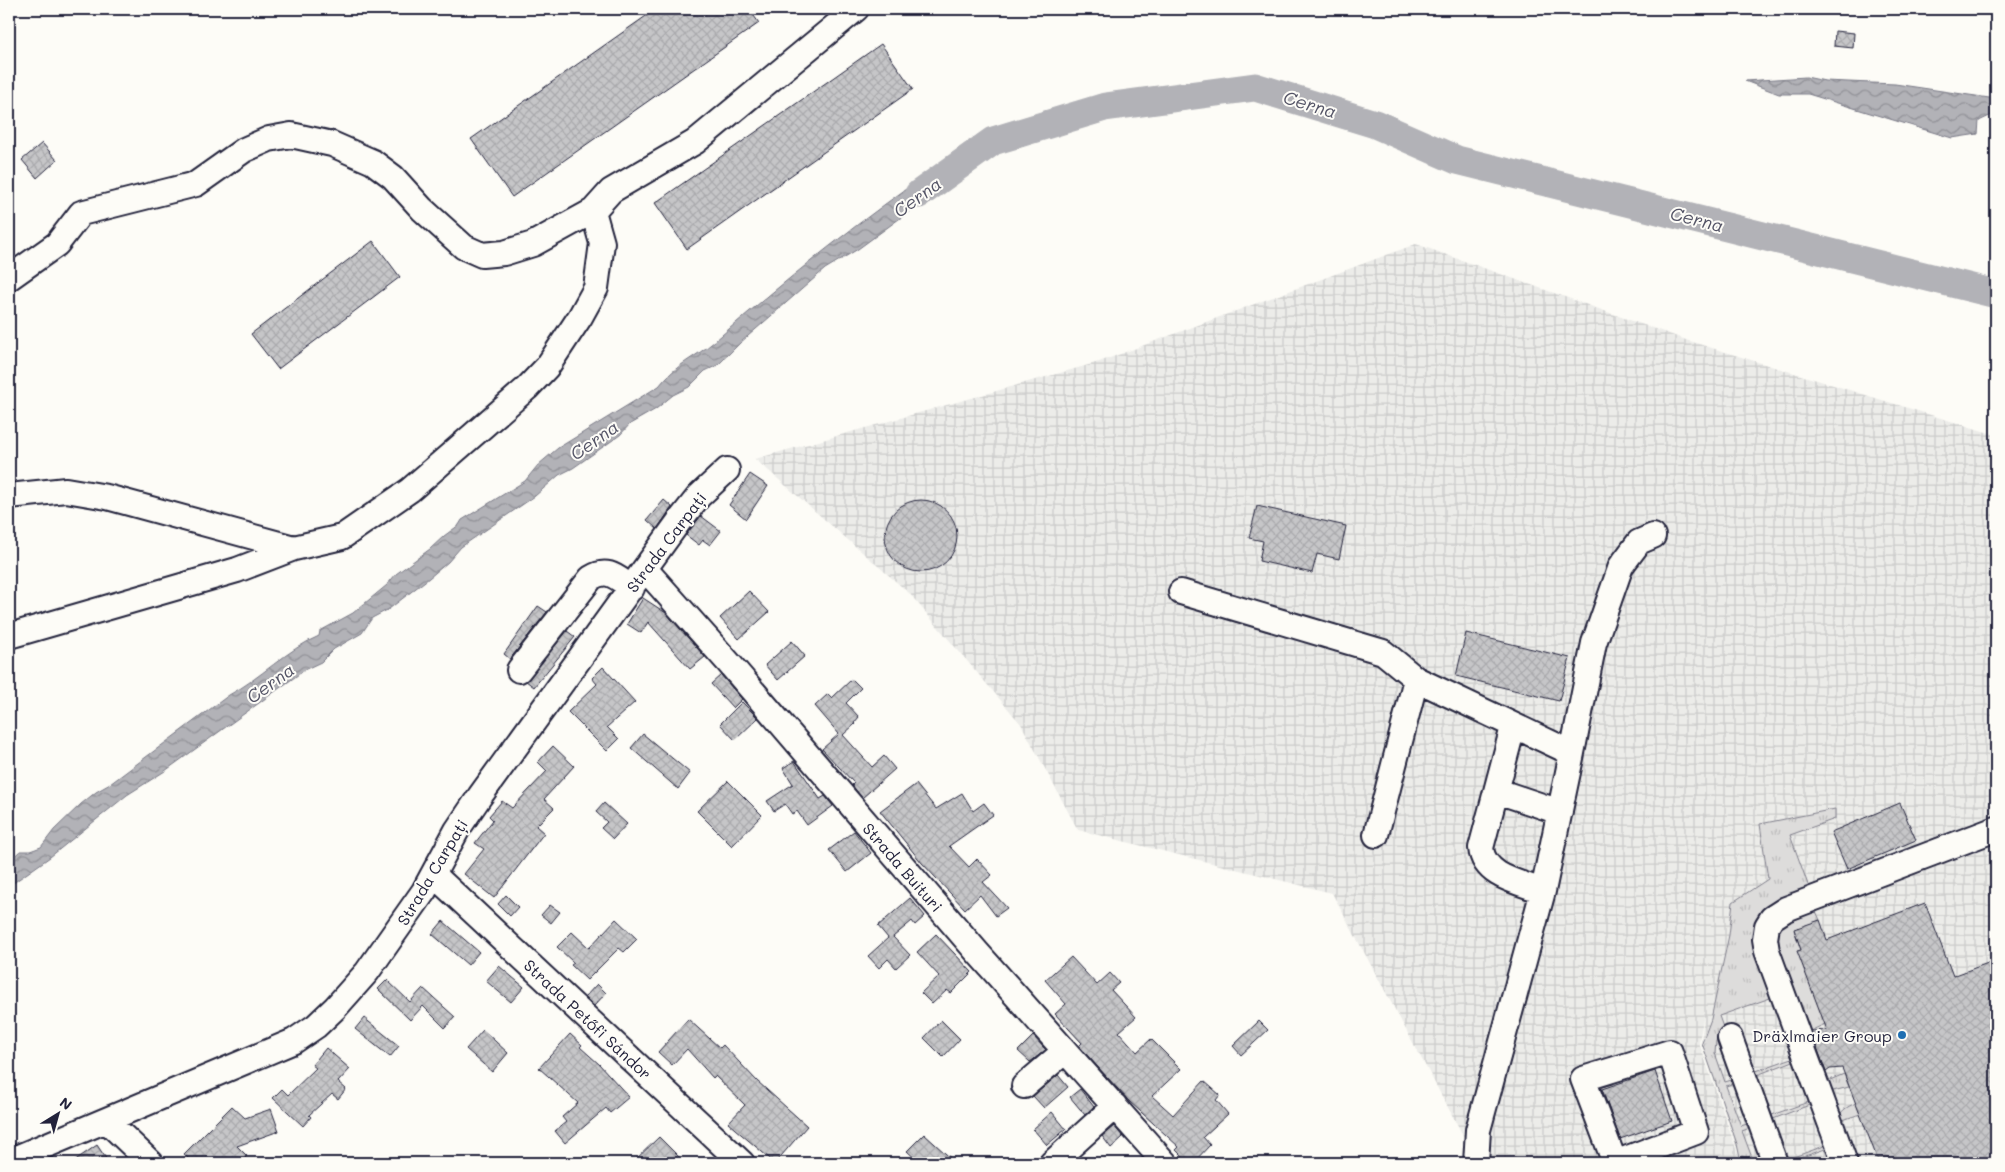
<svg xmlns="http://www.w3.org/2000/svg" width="2005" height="1172" viewBox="0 0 2005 1172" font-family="Mali,sans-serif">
	<defs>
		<pattern id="industrial-grid" width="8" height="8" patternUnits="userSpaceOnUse" patternTransform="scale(1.25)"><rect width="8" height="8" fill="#ecece9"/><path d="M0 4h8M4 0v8" fill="none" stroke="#cacac9"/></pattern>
		<pattern id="grass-tufts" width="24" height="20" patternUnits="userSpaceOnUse" patternTransform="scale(1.25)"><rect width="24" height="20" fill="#dddcdb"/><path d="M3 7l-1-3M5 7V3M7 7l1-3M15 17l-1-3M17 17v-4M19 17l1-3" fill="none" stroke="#bdbcbd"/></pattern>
		<pattern id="water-waves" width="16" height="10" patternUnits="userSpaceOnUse" patternTransform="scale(1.25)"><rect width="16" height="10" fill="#b2b2b7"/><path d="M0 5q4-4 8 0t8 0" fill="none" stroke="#909096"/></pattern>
		<pattern id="building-cross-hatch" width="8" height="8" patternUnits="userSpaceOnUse" patternTransform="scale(1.25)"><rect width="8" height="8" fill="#c6c6c8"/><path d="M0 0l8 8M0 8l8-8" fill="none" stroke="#aaaaad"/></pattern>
	</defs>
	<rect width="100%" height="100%" fill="#fdfcf7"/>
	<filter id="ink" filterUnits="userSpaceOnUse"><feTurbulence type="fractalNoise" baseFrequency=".02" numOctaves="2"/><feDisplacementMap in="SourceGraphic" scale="10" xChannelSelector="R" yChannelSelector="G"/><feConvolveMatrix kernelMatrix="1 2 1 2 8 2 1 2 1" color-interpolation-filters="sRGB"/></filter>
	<g filter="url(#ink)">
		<path fill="url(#industrial-grid)" d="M1416,244L1686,340L1996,435V1163H1742L1701,1042L1704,1014L1699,1042L1741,1163H1463L1464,1137L1332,893L1078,830L1021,724L909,593L755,459L1099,362Z"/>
		<path fill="url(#grass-tufts)" stroke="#807f8b" d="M1835,809V819L1790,835L1811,893L1765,912L1828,1148L1785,1163L1780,1150L1784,1148L1788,1159L1827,1145L1812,1104L1773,1119L1777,1131L1773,1132L1764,1106L1768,1104L1772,1115L1811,1101L1796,1060L1757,1075L1761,1087L1757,1088L1747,1062L1751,1060L1756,1071L1795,1057L1773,997L1719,1016L1724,1030L1716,1041L1715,1053L1725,1082L1738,1078L1739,1081L1726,1086L1741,1126L1753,1122L1755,1126L1742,1131L1754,1163H1741L1737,1144L1702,1043L1711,1019L1729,935L1733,902L1768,879L1760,824Z
			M1815,909L1820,920L1794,930L1801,950L1798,951L1825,1024L1804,1034L1772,937L1776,926Z
			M1844,1074L1849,1087L1833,1091L1823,1083Z
			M1856,1103L1860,1114L1840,1121C1838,1111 1847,1107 1856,1103Z"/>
		<path fill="url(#water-waves)" stroke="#787885" d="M1806,77L1825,81L1895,84L1996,99V113L1979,121L1978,134L1952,138L1808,94H1779L1745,81Z
			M946,161L955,178L858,249L825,269L740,343L718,365L705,371L689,387L673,395L656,409L630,424L620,435L573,468L559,475L535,496L461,547L448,562L429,578L389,609L372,618L362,633L334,649L321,662L306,669L165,771L127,795L50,857L9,886V861L20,851H30L41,847L54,830L81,804L96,792L110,784L229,695C261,678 286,650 319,636L320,631L353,613L387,585L396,574L430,549L444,536L459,525L462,520L525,481L538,465L558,448L659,386C676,364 695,358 715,341C789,277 865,216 946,161Z"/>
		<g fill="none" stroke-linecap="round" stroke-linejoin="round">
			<path stroke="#b2b2b7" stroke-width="29" d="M919,194L993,141L1105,107L1255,87L1375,124L1457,160L1996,294"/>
		</g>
		<path fill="url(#building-cross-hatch)" stroke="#22223b" d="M656,9H749L759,23L512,197L471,139Z
			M1835,31L1854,33L1853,48L1834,46Z
			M881,44L913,89L687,249L655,203Z
			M42,143L57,160L37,178L22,160Z
			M373,241L400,277L278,369L251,334Z
			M750,474L768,486L746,519L729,505Z
			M664,500L672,507L657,529L647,520Z
			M885 536a36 36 0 1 1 72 0a36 36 0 1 1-72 0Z
			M1257,506L1346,526L1339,559L1317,554L1312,573L1259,561L1263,541L1249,538Z
			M701,516L721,531L710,545L703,540L699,545L686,535Z
			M749,591L769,612L739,639L720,618Z
			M643,598L666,613L705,657L690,669L648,622L641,633L627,624Z
			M538,606L547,612L510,659L504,654Z
			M567,631L575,637L534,687L526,681Z
			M1466,633L1570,658L1559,701L1456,676Z
			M792,641L805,656L778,680L765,665Z
			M603,667L635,702L607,727L619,739L607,751L568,712L597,684L592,678Z
			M721,675L742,699L733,708L711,684Z
			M852,679L861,688L846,703L859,717L854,723L855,724L843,735L872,767L884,756L895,769L862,798L852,785L854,783L822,749L839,734L815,706L828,694L832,698Z
			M742,702L758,718L735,740L720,724Z
			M643,734L690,773L678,789L631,748Z
			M553,746L574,766L544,799L554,808L536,826L544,833L494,898L464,874L484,849L475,843L493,820L489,816L502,801L512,808L547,771L538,762Z
			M794,761L820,799L825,796L833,806L807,825L797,811L792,814L785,804L774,811L767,801L793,784L783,768Z
			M728,781L762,815L732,846L697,811Z
			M916,784L936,809L962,793L973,811L984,803L993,815L949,846L969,867L977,859L992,875L983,882L1007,908L996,916L980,895L965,909L922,863L880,811Z
			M604,803L627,824L613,839L601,828L607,822L596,812Z
			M1900,803L1916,840L1847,869L1831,832Z
			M854,831L871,853L847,872L829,850Z
			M506,895L518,907L510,916L498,904Z
			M910,898L925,916L915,925L912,921L893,937L910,955L896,968L888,959L879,968L868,956L888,938L878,926Z
			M1925,903L1953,976L1996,960V1163H1879L1842,1068L1830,1069L1826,1072L1811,1031L1827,1030L1797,951L1801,950L1794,929L1820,920L1827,940Z
			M550,905L560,912L551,923L541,915Z
			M616,919L637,939L624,952L619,948L587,980L571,965L574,963L557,947L572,932L589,948Z
			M443,921L479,952L468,965L432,934Z
			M936,934L972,972L951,993L947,990L932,1004L921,993L939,976L917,952Z
			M1071,957L1097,985L1110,973L1119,983L1111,990L1136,1017L1119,1032L1137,1052L1151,1039L1181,1069L1152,1096L1173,1115L1204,1081L1220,1095L1216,1100L1228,1114L1203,1137L1210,1145L1193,1163H1189L1176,1150L1179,1147L1129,1101L1096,1065L1079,1046L1082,1043L1055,1014L1066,1004L1045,980Z
			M499,966L524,987L511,1002L486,981Z
			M387,980L410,1002L423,988L455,1017L445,1028L423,1006L410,1020L378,989Z
			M597,984L606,993L594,1006L585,997Z
			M364,1018L399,1046L390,1057L355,1029Z
			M688,1019L720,1048L723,1045L757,1081L807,1126L775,1163L728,1123L745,1105L715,1076L713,1078L687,1049L672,1065L658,1052Z
			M941,1020L960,1039L943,1057L924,1038Z
			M1259,1021L1268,1030L1241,1055L1233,1046Z
			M483,1030L508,1053L492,1072L466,1049Z
			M570,1034L582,1045L580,1047L599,1064L629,1097L610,1113L606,1108L565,1143L555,1131L566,1122L562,1117L578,1103L539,1068Z
			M1033,1036L1046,1050L1030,1062L1018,1051Z
			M326,1048L350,1069L338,1082L346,1089L338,1099L332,1094L309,1115L311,1117L303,1126L273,1098L282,1089L288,1095L316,1068L312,1065Z
			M1655,1071L1672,1121L1620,1139L1602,1089Z
			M1058,1075L1068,1087L1044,1108L1033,1096Z
			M1080,1089L1094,1107L1085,1115L1070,1097Z
			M232,1106L245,1118L271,1109L279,1131L237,1146L247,1156L240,1163H193L184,1154Z
			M1052,1112L1066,1129L1047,1145L1033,1129Z
			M1114,1126L1123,1137L1111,1148L1102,1136Z
			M924,1134L956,1163H920L907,1151Z
			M659,1137L685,1163H632Z
			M97,1145L109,1163H71Z"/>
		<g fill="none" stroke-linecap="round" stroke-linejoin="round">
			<g stroke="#22223b" stroke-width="28">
				<path id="minor" d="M9,278L57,244L81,213L196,184L244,150L269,139L291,135L332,144L373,162L393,177L422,209L464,247L482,255L504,253L533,244L593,211L611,191L695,142L856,9
					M9,496L66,490L107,497L294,548L342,537L410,490L527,388L547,367L580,317L596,288L602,243L593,211
					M645,569L728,662L977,952L1165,1163
					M1181,592L1383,652L1416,679L1572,753L1543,891L1478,1130L1476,1163
					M9,636L237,570L294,548
					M519,670L591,578C608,567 617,578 632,588
					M1513,727L1481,848C1484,877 1519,882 1543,891
					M1572,753L1594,643L1621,566L1639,542L1653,536
					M1497,791L1560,812
					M1376,835L1416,679
					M434,875L742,1163
					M1730,1038L1775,1163
					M1670,1052L1696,1132L1615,1163L1583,1079Z
					M1024,1086L1065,1051
					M107,1121L151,1163
					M9,1161L294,1041L316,1026L335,1008L367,972L424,891L457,830L480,796L680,520L699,496L727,470
					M1052,1163L1115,1106
					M1845,1163L1767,951L1765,939L1767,926L1772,918L1786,909L1996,829"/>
			</g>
			<use href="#minor" stroke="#fdfcf7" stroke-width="24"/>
		</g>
	</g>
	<circle fill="#1f6fb2" stroke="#fdfcf7" stroke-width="2" cx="1902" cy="1035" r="5"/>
	<g text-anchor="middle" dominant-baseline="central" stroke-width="4" stroke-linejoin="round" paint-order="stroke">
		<g font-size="16" fill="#22223b" stroke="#fdfcf7">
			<text transform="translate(666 542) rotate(-53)">Strada Carpați</text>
			<text transform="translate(903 867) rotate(49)">Strada Buituri</text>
			<text transform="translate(432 872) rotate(-59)">Strada Carpați</text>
			<text transform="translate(588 1019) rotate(43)">Strada Petőfi Sándor</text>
		</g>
		<g font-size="16" fill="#22223b" stroke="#fdfcf7" text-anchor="end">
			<text x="1892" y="1035">Dräxlmaier Group</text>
		</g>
		<g font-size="18" font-style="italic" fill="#545466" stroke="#fdfcf7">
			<text transform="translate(1310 104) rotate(17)">Cerna</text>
			<text transform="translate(917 197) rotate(-36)">Cerna</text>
			<text transform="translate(1697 219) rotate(14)">Cerna</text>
			<text transform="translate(594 440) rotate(-35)">Cerna</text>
			<text transform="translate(270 683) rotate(-36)">Cerna</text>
		</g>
	</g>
	<rect width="2005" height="1172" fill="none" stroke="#fdfcf7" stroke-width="30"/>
	<rect x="15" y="15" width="1975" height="1142" fill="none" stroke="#22223b" stroke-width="2" filter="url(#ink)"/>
	<g transform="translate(58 1114) rotate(37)" stroke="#fdfcf7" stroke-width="4" paint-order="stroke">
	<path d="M0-4L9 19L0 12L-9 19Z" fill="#22223b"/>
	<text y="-8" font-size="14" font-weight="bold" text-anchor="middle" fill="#22223b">N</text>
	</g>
</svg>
